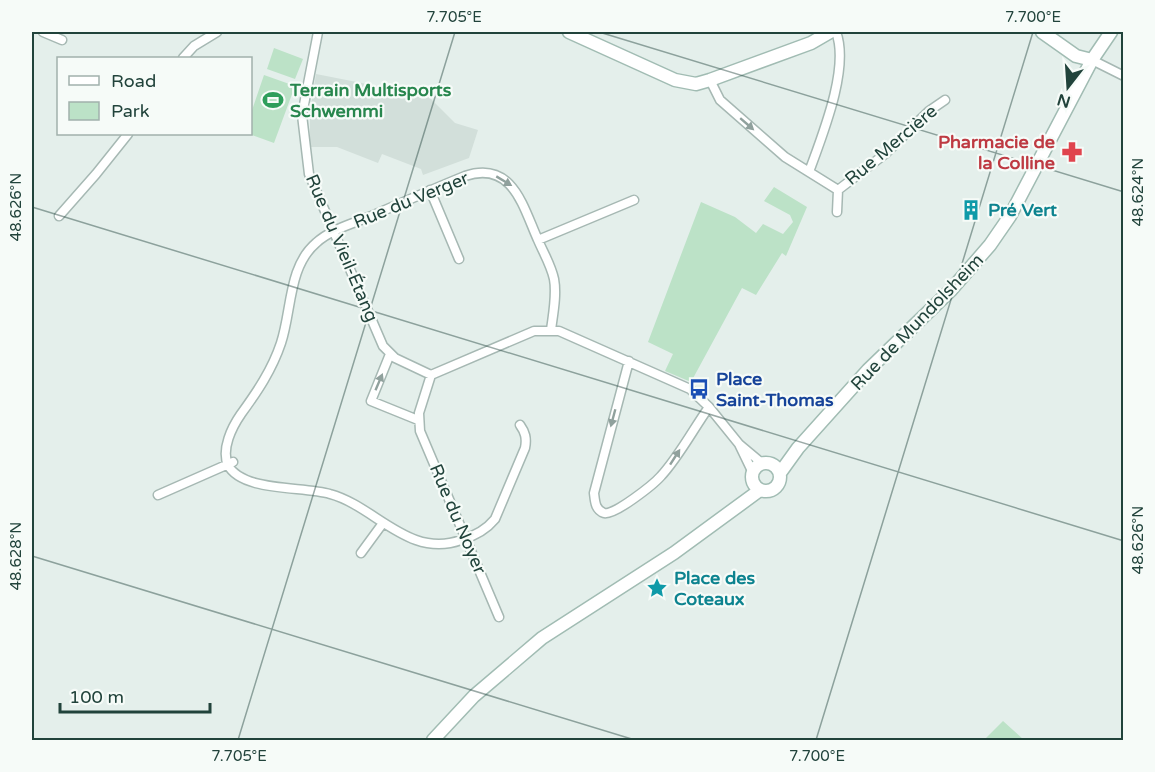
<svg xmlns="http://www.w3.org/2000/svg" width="1155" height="772" viewBox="0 0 1155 772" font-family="'Varela Round',sans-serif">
	<rect width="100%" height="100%" fill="#e4efeb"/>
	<path fill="#d2dfda" d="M316,74L428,96L455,123L478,130L469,158L423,175L421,169L382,154L378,163L337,147H310V111Z"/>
	<path fill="#bce2c7" d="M274,48L303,59L295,79L267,69Z
		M264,75L295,86L274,143L249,134H250L251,113Z
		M774,187L807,207L786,256L782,253L756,295L742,288L691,382L665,371L673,354L648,342L701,202L735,217L756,233L763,224L783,234L793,222L790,215L764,201Z
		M1003,721L1024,740H984Z"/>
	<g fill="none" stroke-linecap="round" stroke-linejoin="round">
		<g stroke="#a6b8b3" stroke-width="11">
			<path id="street" d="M43,32L62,40
				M318,32L302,115L309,174L383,346L395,358L431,375L419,413L420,431L499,617
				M183,58L194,46L217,32
				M1092,60L1124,76
				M710,80L720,100L785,157L838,190L837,212
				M809,172C822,136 850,68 836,32
				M430,190L459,259
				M838,190L885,154L929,111L945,100
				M59,216L96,174L128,134
				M538,240L634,200
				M390,354L371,401L418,420
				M629,361L594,493C595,501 595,510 604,513C614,516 654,484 661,476C678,458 694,428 709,407
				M431,375L534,331H559L690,389L709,407L739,444
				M520,425C525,432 527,438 525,448L495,519C486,530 475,536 461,540C409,559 375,506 330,494C303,486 242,492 228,465C221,449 232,427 241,414C257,392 272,370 281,343C292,310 288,267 316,243C330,230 351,224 369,217C401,203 433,189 465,176C513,160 523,207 538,240C543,252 551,265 554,279C557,295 553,314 551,330
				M753,473L739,444L763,464
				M158,495L233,462
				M361,553L383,523"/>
		</g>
		<g stroke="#a1bcb3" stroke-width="15">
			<path id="secondary" d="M569,32L675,80L696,84L710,80L811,43L830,32
				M1042,32L1076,56L1092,60
				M752 477a14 14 0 1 1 28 0a14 14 0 1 1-28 0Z
				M780,473L798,448L868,370L951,290L990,245L1010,216L1092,60L1111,32
				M433,740L474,696L542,638L674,553L760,490"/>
		</g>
		<use href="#street" stroke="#fff" stroke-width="8"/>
		<use href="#secondary" stroke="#fff" stroke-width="12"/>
	</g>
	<defs><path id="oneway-solid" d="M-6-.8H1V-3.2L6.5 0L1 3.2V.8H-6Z" transform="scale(1.5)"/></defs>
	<g fill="#90a19d">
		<use href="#oneway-solid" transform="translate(747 124) rotate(41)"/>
		<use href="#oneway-solid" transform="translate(504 181) rotate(31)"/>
		<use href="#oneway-solid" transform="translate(379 382) rotate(-67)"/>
		<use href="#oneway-solid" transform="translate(613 418) rotate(105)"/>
		<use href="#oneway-solid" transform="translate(675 457) rotate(-57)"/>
	</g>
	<path fill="none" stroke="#21433b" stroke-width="1.5" stroke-opacity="0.45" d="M599,32L1124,192M32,207L1124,541M32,556L635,740M238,740L455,32M816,740L1033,32"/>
	<defs>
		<g id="stadium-bare" transform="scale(1.62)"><path d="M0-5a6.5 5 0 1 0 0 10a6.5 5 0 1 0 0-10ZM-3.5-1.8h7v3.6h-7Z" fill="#2e9e5b" stroke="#f6fbf8" stroke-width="2.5" paint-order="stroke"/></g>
		<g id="pharmacy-bare" transform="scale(1.62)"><path d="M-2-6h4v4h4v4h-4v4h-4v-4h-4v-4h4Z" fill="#e0444e" stroke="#f6fbf8" stroke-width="2.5" paint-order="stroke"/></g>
		<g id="building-bare" transform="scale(1.62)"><path d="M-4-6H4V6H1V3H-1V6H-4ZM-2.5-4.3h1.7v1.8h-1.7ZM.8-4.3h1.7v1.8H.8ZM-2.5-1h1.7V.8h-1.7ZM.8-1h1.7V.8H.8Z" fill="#0f9aa8" stroke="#f6fbf8" stroke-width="2.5" paint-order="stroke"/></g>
		<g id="bus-bare" transform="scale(1.62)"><path d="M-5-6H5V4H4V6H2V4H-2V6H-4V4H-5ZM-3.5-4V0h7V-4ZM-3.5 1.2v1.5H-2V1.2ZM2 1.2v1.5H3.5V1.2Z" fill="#1a4fb4" stroke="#f6fbf8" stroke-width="2.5" paint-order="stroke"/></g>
		<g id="sight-bare" transform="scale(1.62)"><path d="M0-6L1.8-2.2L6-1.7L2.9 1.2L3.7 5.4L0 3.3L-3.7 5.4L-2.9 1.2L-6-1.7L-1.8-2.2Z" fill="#0f9aa8" stroke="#f6fbf8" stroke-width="2.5" paint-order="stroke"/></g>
	</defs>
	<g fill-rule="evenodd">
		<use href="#stadium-bare" x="273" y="100"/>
		<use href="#pharmacy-bare" x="1072" y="152"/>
		<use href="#building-bare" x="971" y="210"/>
		<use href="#bus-bare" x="699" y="389"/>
		<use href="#sight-bare" x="657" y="588"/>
	</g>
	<g text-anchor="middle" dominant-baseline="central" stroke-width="4.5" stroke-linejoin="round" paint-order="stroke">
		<g font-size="18" font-weight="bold" fill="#27864d" stroke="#f6fbf8" text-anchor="start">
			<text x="290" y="90">Terrain Multisports<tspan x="290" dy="21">Schwemmi</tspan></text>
		</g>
		<g font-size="18" font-weight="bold" fill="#be3a42" stroke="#f6fbf8" text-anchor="end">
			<text x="1055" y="142">Pharmacie de<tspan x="1055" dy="21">la Colline</tspan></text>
		</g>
		<g font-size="18" fill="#21433b" stroke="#f6fbf8">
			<text transform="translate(891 145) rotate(-40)">Rue Mercière</text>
			<text transform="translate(411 200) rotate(-22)">Rue du Verger</text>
			<text transform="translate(342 248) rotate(67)">Rue du Vieil-Étang</text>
			<text transform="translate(917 322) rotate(-46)">Rue de Mundolsheim</text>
			<text transform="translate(458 519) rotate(67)">Rue du Noyer</text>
		</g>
		<g font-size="18" font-weight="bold" fill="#0d838f" stroke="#f6fbf8" text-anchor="start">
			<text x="988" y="210">Pré Vert</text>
			<text x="674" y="578">Place des<tspan x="674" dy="21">Coteaux</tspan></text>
		</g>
		<g font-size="18" font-weight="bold" fill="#164399" stroke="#f6fbf8" text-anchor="start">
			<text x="716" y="379">Place<tspan x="716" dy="21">Saint-Thomas</tspan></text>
		</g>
	</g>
	<rect width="1155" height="772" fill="none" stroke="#f6fbf8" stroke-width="66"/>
	<rect x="57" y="57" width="195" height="78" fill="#f6fbf8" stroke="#a1b1ac" stroke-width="1.5"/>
	<rect x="69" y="76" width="30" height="9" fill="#ffffff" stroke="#a1b1ac" stroke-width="1.5"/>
	<text x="111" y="87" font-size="18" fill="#21433b">Road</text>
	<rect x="69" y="102" width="30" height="18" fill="#bce2c7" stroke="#a1b1ac" stroke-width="1.5"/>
	<text x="111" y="117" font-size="18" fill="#21433b">Park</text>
	<g transform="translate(1068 87) rotate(197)" stroke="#f6fbf8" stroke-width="4.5" paint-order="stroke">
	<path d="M0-4.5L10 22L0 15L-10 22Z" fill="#21433b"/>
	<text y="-9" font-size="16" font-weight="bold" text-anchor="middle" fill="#21433b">N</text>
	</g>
	<path d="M60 703v9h150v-9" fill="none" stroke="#21433b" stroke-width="3"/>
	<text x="69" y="703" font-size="18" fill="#21433b" stroke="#f6fbf8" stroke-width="4.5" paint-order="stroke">100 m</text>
	<rect x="33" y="33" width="1089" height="706" fill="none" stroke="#21433b" stroke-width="2"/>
	<g font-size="15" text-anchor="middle" fill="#21433b">
		<text x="454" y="22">7.705°E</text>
		<text x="1033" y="22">7.700°E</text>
		<text transform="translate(1138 192) rotate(-90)" y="5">48.624°N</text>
		<text transform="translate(16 207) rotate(-90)" y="5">48.626°N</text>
		<text transform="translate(1138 540) rotate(-90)" y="5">48.626°N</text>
		<text transform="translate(16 556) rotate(-90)" y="5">48.628°N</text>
		<text x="239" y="761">7.705°E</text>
		<text x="817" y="761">7.700°E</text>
	</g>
</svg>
